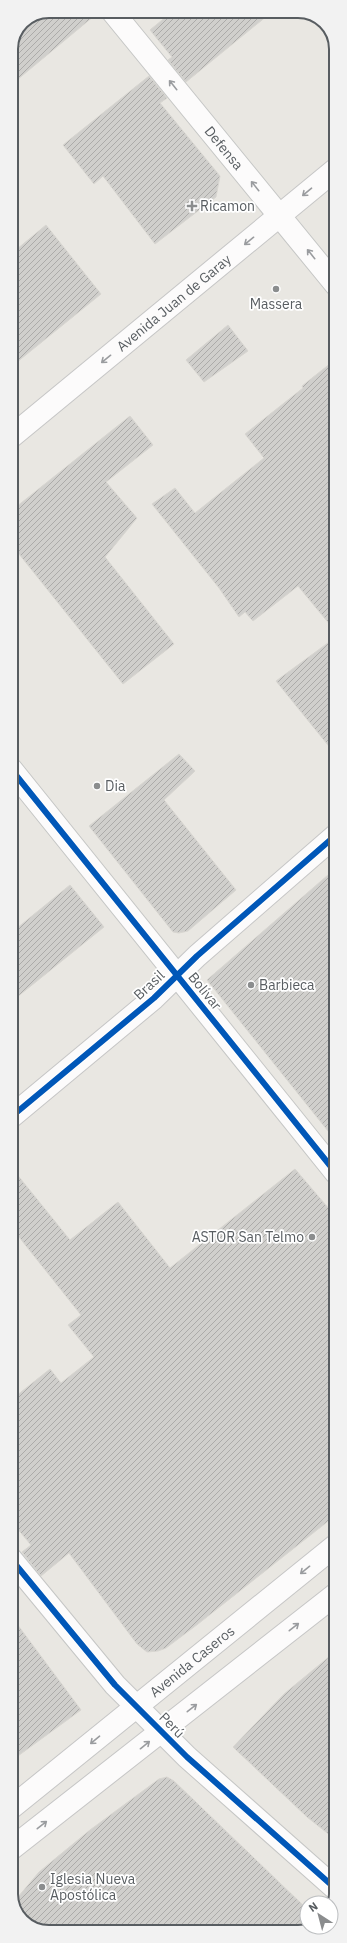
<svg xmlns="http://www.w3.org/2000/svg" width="347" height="1943" viewBox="0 0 347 1943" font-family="'IBM Plex Sans',sans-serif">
	<defs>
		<pattern id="building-hatch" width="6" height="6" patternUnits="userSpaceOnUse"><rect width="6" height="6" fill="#d0cfcc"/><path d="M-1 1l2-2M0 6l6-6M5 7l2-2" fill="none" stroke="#acaba9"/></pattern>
	</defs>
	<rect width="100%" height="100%" fill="#e9e7e2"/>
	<path fill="url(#building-hatch)" stroke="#d8d6d1" d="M49,11H100L11,85V49L22,22Z
		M173,11H273L186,82L168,60L172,57L150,30Z
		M149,76L167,98L160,103L220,176L216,197L155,244L103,176L94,184L63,145Z
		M46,225L101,294L11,367V254Z
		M228,325L248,351L204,382L186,360Z
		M336,359V632L298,586L253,621L245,612L239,617L219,588L152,504L175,488L195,513L264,458L245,434L303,388L302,386Z
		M130,416L153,445L106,482L137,518L105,557L174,644L123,684L11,544V511Z
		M336,637V755L276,681Z
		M179,754L195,771L164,800L236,890L188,931L179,933L173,932L89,826Z
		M336,868V1141L207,980Z
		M70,885L104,927L11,1002V933Z
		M11,1167L70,1240L118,1202L170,1268L295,1169L336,1217V1515L198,1624L166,1648L158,1651L147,1652L137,1644L69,1553L41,1576L22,1552L31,1545L11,1521V1400L50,1369L61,1383L94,1357L68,1325L81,1315L11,1227Z
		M11,1616L81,1710L11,1761Z
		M336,1651V1840L307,1817L233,1747L284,1694Z
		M167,1777L174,1781L307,1909V1930L303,1932H44L22,1921L13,1903L39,1872L90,1830L159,1779Z"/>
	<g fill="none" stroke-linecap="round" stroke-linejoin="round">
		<g stroke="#c5c6c5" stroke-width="24">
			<g id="street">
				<path id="s1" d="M112,11L336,285"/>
				<path d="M11,769L336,1173"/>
				<path d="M11,1559L115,1685L187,1757L336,1889"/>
			</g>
		</g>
		<g stroke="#c6c6c6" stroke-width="24">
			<g id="secondary">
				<path id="s2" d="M11,437L336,169"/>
				<path d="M11,1117L154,998L197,956L336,835"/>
				<path id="s3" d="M11,1808L336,1545"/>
				<path d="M11,1849L336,1594"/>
			</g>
		</g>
		<use href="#street" stroke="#fcfbfb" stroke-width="22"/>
		<use href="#secondary" stroke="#fcfbfb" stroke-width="22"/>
		<g stroke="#fff" stroke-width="8">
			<path id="cycleway" d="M11,769L336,1173
				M11,1117L154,998L197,956L336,835
				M11,1559L115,1685L187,1757L336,1889"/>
		</g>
		<use href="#cycleway" stroke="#0057b8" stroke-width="6"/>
	</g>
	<defs><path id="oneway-shaft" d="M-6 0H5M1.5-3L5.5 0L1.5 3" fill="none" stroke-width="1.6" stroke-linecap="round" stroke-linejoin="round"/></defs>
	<g stroke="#9a9c9f">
		<use href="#oneway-shaft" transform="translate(173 85) rotate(-129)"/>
		<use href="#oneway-shaft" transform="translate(255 186) rotate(-129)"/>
		<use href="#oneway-shaft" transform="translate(307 192) rotate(140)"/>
		<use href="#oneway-shaft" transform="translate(249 241) rotate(141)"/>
		<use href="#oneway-shaft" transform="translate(311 254) rotate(-129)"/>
		<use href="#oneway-shaft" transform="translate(106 359) rotate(141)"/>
		<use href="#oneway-shaft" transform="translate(305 1570) rotate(141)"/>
		<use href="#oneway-shaft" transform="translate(294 1627) rotate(-38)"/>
		<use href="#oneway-shaft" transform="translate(192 1708) rotate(-38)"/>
		<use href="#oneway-shaft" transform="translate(95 1740) rotate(140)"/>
		<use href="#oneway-shaft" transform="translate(145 1745) rotate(-39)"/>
		<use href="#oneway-shaft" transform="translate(42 1825) rotate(-38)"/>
	</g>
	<g fill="#8b8d8e" stroke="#fff" stroke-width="1.5">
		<path d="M190 200h4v4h4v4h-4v4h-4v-4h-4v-4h4z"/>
		<circle cx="276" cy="289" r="4"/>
		<circle cx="97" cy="786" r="4"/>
		<circle cx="251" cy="985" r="4"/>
		<circle cx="312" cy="1237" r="4"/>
		<circle cx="42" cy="1887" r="4"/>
	</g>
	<g text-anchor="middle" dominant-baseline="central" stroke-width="3.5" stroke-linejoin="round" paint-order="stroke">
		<g font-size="14" fill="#585d61" stroke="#fff">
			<text stroke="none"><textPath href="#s1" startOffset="177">Defensa</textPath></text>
			<text stroke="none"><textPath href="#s2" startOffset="211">Avenida Juan de Garay</textPath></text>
			<text transform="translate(149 985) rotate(-43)">Brasil</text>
			<text transform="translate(205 991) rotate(51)">Bolívar</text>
			<text stroke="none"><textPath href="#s3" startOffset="233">Avenida Caseros</textPath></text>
			<text transform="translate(172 1725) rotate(45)">Perú</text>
		</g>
		<g font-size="14" fill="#585d61" stroke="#fff" text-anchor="start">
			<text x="200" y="206">Ricamon</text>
			<text x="276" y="304" text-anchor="middle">Massera</text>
			<text x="105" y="786">Dia</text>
			<text x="259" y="985">Barbieca</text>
			<text x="304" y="1237" text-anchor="end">ASTOR San Telmo</text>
			<text x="50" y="1879">Iglesia Nueva<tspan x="50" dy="16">Apostólica</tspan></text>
		</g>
	</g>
	<path d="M0 0H347V1943H0ZM49 18H298A31 31 0 0 1 329 49V1894A31 31 0 0 1 298 1925H49A31 31 0 0 1 18 1894V49A31 31 0 0 1 49 18Z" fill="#f2f2f2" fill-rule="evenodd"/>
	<path fill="none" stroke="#585d61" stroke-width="2" d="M49 18H298A31 31 0 0 1 329 49V1894A31 31 0 0 1 298 1925H49A31 31 0 0 1 18 1894V49A31 31 0 0 1 49 18Z"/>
	<g transform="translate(319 1915) rotate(324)"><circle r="19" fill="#ffffff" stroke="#bcbec0"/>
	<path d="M0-3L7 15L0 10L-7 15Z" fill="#8b8d8e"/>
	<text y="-6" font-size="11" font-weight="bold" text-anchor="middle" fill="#585d61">N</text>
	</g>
</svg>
